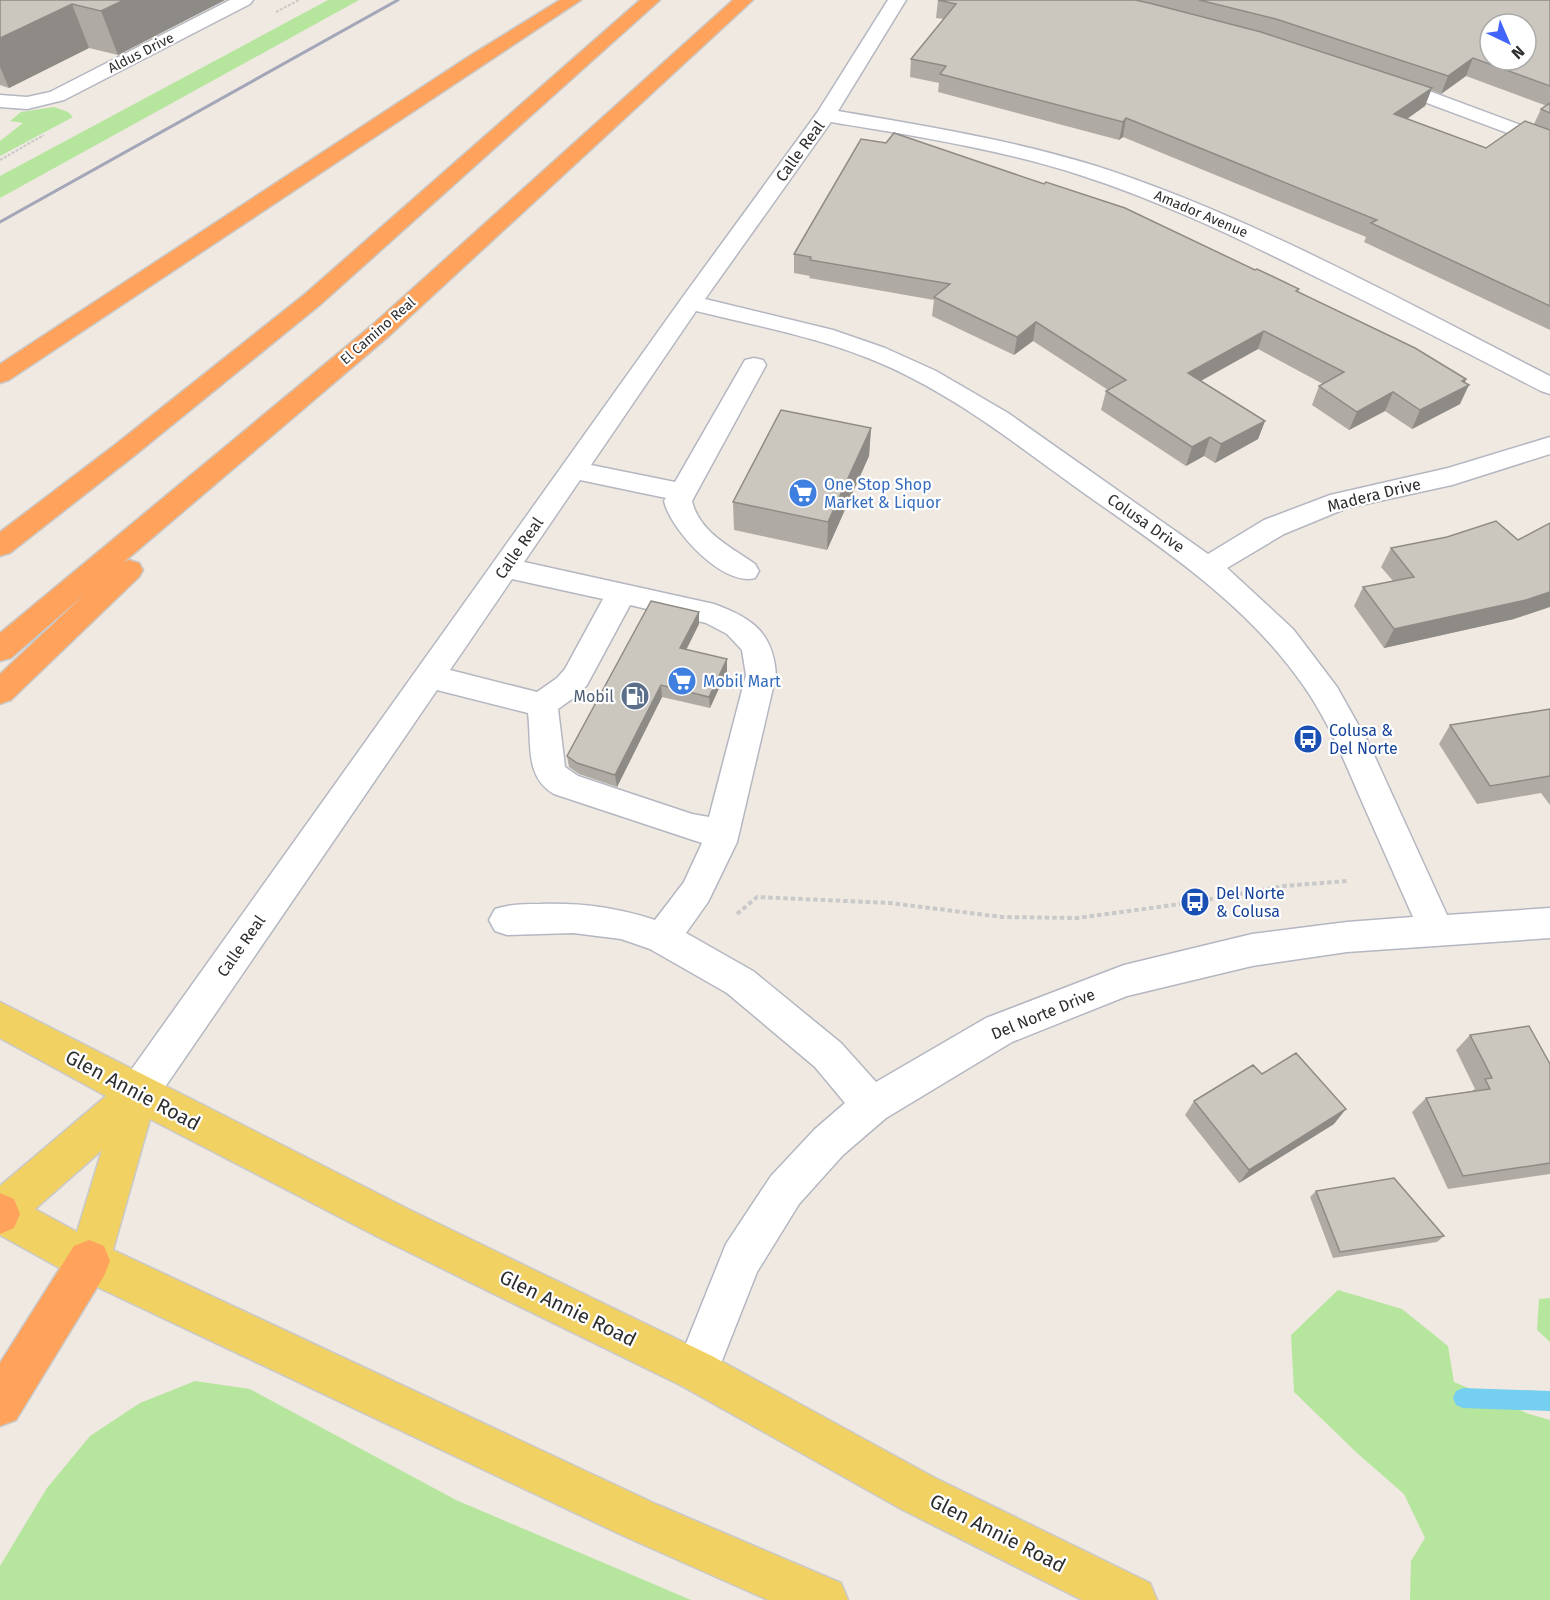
<svg xmlns="http://www.w3.org/2000/svg" width="1550" height="1600" viewBox="0 0 1550 1600" font-family="'Fira Sans',sans-serif">
	<rect width="100%" height="100%" fill="#efe9e1"/>
	<path fill="#b6e59e" d="M328,0H359L0,198V176Z
		M54,107L68,112L73,117L0,156V141L23,123L10,121L21,112Z
		M1338,1290L1402,1309L1448,1346L1454,1382L1529,1414L1550,1420V1600H1410L1411,1561L1425,1538L1404,1494L1357,1453L1294,1392L1291,1335Z
		M1550,1298V1342L1537,1330L1539,1299Z
		M195,1381L250,1389L456,1500L691,1600H0V1566L47,1488L90,1436L140,1403Z"/>
	<g fill="none" stroke-linecap="round" stroke-linejoin="round">
		<path fill="#75cff0" fill-rule="evenodd" d="M1463,1388L1550,1391V1411L1463,1408L1456,1405L1453,1398L1456,1391Z"/>
		<g stroke="#b4b7c1" stroke-width="3">
			<path id="minor" d="M230,0H253L250,4L64,100L27,109L0,107V95L27,97L50,92Z
				M888,0H906L838,111C925,126 1012,140 1096,166C1251,216 1405,302 1550,376V394L1541,391C1466,352 1390,313 1314,276C1238,238 1161,201 1080,175C999,149 915,136 831,122L705,299L833,330L885,348L936,371L1008,413L1208,554L1264,520L1330,495L1448,468L1550,437V454L1452,485L1347,508L1284,534L1227,568L1293,629L1337,687L1369,744L1447,915L1550,908V938L1347,952L1252,966L1127,996L1012,1042L886,1118L843,1155L799,1204L757,1272L712,1386L697,1393L682,1386L675,1371L726,1244L771,1176L815,1129L845,1103L815,1067L727,993L650,949L621,939L573,933L507,935L495,931L489,920L495,909C510,904 524,904 540,904C582,903 615,907 655,920L684,882L702,843L554,794C524,777 532,742 528,713L437,690L152,1106L138,1111L124,1106L119,1093L124,1080L682,298L817,113ZM696,311C754,325 812,336 868,358C947,389 1013,442 1081,491C1162,548 1246,603 1303,685C1327,719 1343,757 1359,795C1377,836 1395,876 1413,917L1347,922L1252,934L1124,965L986,1018L876,1082L841,1043L753,971L686,933L708,902L737,842L776,675C773,632 752,618 714,604L524,562L580,480L666,498L664,501C671,531 724,587 755,578L759,571L755,564C731,547 699,532 692,501L766,365L763,360L754,358L745,360L675,482L591,465ZM512,579L603,599L565,669L557,678L537,692L450,670ZM630,605L706,623L727,634L742,650L746,675L709,817L692,814L578,776L565,767L558,709L579,694L587,685Z
				M1386,75L1550,136V149L1379,85L1376,81L1379,77Z"/>
		</g>
		<g stroke="#c9c9c9" stroke-width="3">
			<path id="major" d="M0,1002L410,1210L712,1356L935,1478L1150,1583L1157,1600H1082L903,1510L682,1386L380,1238L150,1119L113,1250L658,1505L841,1583L848,1600H768L626,1537L74,1276L0,1235V1186L106,1096L0,1038ZM102,1150L77,1232L35,1209Z"/>
		</g>
		<g stroke="#c9c9c9" stroke-width="3">
			<path id="highway" d="M560,0H581L9,380L0,383V364L471,55Z
				M640,0H660L321,304L134,456L10,553L0,556V532L116,444L305,294Z
				M733,0H753L389,336L124,562L129,560L139,563L143,570L139,577L11,700L0,704V674L85,594L11,658L0,661V633L371,326Z
				M0,1193L14,1199L20,1214L14,1228L0,1234Z
				M89,1240L104,1246L110,1261L104,1276L16,1420L0,1426V1363L74,1246Z"/>
		</g>
		<path stroke="#c9c9c9" stroke-width="2" stroke-dasharray="3 1.5" stroke-linecap="butt" d="M276,12L299,0
			M0,160L44,135"/>
		<path stroke="#c9c9c9" stroke-width="4" stroke-dasharray="4.5 3" stroke-linecap="butt" d="M737,914L757,897L890,903L1002,917L1077,918L1195,902L1284,886L1347,881"/>
		<use href="#minor" fill="#fff" fill-rule="evenodd"/>
		<use href="#major" fill="#f2d163" fill-rule="evenodd"/>
		<use href="#highway" fill="#ffa35c" fill-rule="evenodd"/>
		<path stroke="#a3a6b8" stroke-width="3" d="M0,222L398,0"/>
	</g>
	<path fill="#afaba4" fill-rule="evenodd" d="M0,0H225L118,55L89,48L9,88L0,85Z
		M938,0H1550V330L1364,242L1366,237L1123,137L1119,140L938,92L939,83L910,77L911,59L944,19L936,18ZM1466,76L1547,106L1541,109L1534,124L1486,148L1407,119L1425,106L1431,90L1441,94Z
		M794,254L1255,270L1299,289L1298,292L1466,379L1460,404L1412,429L1385,411L1349,430L1312,405L1319,386L1323,384L1258,349L1201,381L1265,421L1258,439L1215,463L1204,456L1186,466L1101,410L1106,391L1108,390L1033,341L1014,355L932,316L934,300L809,278L810,276L794,273Z
		M871,428L869,456L827,550L734,530L733,502Z
		M1518,540L1514,619L1384,648L1354,606L1363,587L1393,581L1381,567L1391,548Z
		M699,624L686,650L727,659V671L710,708L662,697L617,787L579,774L569,767L567,756Z
		M1550,709V805L1541,793L1477,804L1439,744L1450,725Z
		M1470,1035L1550,1064V1174L1448,1189L1412,1112L1426,1098L1472,1091L1475,1089L1456,1050Z
		M1262,1074L1334,1124L1239,1183L1185,1115L1194,1101Z
		M1316,1191L1444,1236L1437,1242L1333,1258L1310,1197Z"/>
	<path fill="#8e8b86" d="M124,0H225L118,55L101,11Z
		M72,4L89,48L9,88L0,67V38Z
		M1473,58L1466,76L1441,94L1448,76Z
		M1432,88L1425,106L1388,132L1394,114Z
		M1126,118L1123,137L1119,140L1123,122Z
		M1036,322L1033,341L1014,355L1017,337Z
		M1264,331L1258,349L1182,391L1188,373Z
		M1466,379L1462,389L1469,385L1460,404L1412,429L1420,410Z
		M1393,392L1385,411L1349,430L1357,412Z
		M1265,421L1258,439L1215,463L1221,444Z
		M871,428L869,456L827,550L828,522Z
		M1210,437L1204,456L1186,466L1192,447Z
		M1550,592V607L1514,619L1384,648L1394,629Z
		M699,612V624L681,660L680,648Z
		M727,659V671L710,708L709,697Z
		M661,685L662,697L617,787L615,775Z
		M1346,1109L1334,1124L1239,1183L1249,1170Z"/>
	<path fill="#cbc7bf" stroke="#8e8b86" stroke-width="1.5" fill-rule="evenodd" d="M0,0H124L101,11L72,4L0,38Z
		M938,0H1135L1149,3L1261,32L1432,88L1394,114L1486,148L1525,121L1550,130V306L1371,223L1377,220L1126,118L1123,122L940,74L946,66L911,59L956,4Z
		M1199,0H1550V86L1473,58L1448,76L1276,19ZM1490,24H1526V60H1490Z
		M1550,103V113L1541,109Z
		M894,133L1044,184L1046,182L1125,208L1255,270L1257,269L1299,289L1296,291L1415,348L1466,379L1462,381L1469,385L1420,410L1393,392L1357,412L1319,386L1344,372L1264,331L1188,373L1265,421L1221,444L1210,437L1192,447L1106,391L1126,380L1036,322L1017,337L934,297L950,284L810,260L811,257L794,254L861,139L886,143Z
		M781,410L871,428L828,522L733,502Z
		M1496,521L1518,540L1550,523V592L1526,600L1394,629L1363,587L1414,577L1391,548L1447,537Z
		M651,601L699,612L680,648L727,659L709,697L661,685L615,775L577,763L567,756Z
		M1550,709V776L1490,786L1450,725Z
		M1529,1026L1550,1064V1163L1463,1176L1426,1098L1490,1089L1485,1079L1492,1078L1470,1035Z
		M1296,1053L1346,1109L1249,1170L1194,1101L1253,1065L1262,1074Z
		M1394,1178L1444,1236L1340,1252L1316,1191Z"/>
	<defs>
		<g id="supermarket-disc" transform="scale(1.5)"><circle r="9.5" fill="#3f7fe0" stroke="#fff"/><path d="M-6-5.5h2.5l.6 2H6L4.5 2H-2.5L-4.4-4H-6ZM-1.5 3.2a1.3 1.3 0 1 0 .1 0ZM3 3.2a1.3 1.3 0 1 0 .1 0Z" fill="#fff"/></g>
		<g id="fuel-disc" transform="scale(1.5)"><circle r="9.5" fill="#5c6f8a" stroke="#fff"/><path d="M-5.5-6h7V0h2V4h1.3V-2.5L3-4.5l.8-.8L6-3V5H2.5V1h-1V6h-7ZM-4.2-4.7v3.2H.2V-4.7Z" fill="#fff"/></g>
		<g id="bus-disc" transform="scale(1.5)"><circle r="9.5" fill="#1a4fb4" stroke="#fff"/><path d="M-5-6H5V4H4V6H2V4H-2V6H-4V4H-5ZM-3.5-4V0h7V-4ZM-3.5 1.2v1.5H-2V1.2ZM2 1.2v1.5H3.5V1.2Z" fill="#fff"/></g>
	</defs>
	<g fill-rule="evenodd">
		<use href="#supermarket-disc" x="803" y="493"/>
		<use href="#supermarket-disc" x="682" y="681"/>
		<use href="#fuel-disc" x="635" y="696"/>
		<use href="#bus-disc" x="1308" y="739"/>
		<use href="#bus-disc" x="1195" y="902"/>
	</g>
	<g text-anchor="middle" dominant-baseline="central" stroke-width="4.5" stroke-linejoin="round" paint-order="stroke">
		<g font-size="14" fill="#2e2e2e" stroke="#fff">
			<text transform="translate(141 53) rotate(-27)">Aldus Drive</text>
			<text transform="translate(1201 214) rotate(23)">Amador Avenue</text>
			<text transform="translate(378 331) rotate(-41)">El Camino Real</text>
		</g>
		<g font-size="16" fill="#2e2e2e" stroke="#fff">
			<text transform="translate(800 151) rotate(-54)">Calle Real</text>
			<text transform="translate(1374 495) rotate(-14)">Madera Drive</text>
			<text transform="translate(1146 523) rotate(35)">Colusa Drive</text>
			<text transform="translate(519 548) rotate(-55)">Calle Real</text>
			<text transform="translate(241 946) rotate(-55)">Calle Real</text>
			<text transform="translate(1043 1014) rotate(-22)">Del Norte Drive</text>
		</g>
		<g font-size="16" fill="#366cbe" stroke="#fff" text-anchor="start">
			<text x="824" y="484">One Stop Shop<tspan x="824" dy="18">Market &amp; Liquor</tspan></text>
			<text x="703" y="681">Mobil Mart</text>
		</g>
		<g font-size="16" fill="#4e5e75" stroke="#fff" text-anchor="end">
			<text x="614" y="696">Mobil</text>
		</g>
		<g font-size="16" fill="#164399" stroke="#fff" text-anchor="start">
			<text x="1329" y="730">Colusa &amp;<tspan x="1329" dy="18">Del Norte</tspan></text>
			<text x="1216" y="893">Del Norte<tspan x="1216" dy="18">&amp; Colusa</tspan></text>
		</g>
		<g font-size="20" fill="#2e2e2e" stroke="#fff">
			<text transform="translate(133 1090) rotate(28)">Glen Annie Road</text>
			<text transform="translate(568 1308) rotate(26)">Glen Annie Road</text>
			<text transform="translate(998 1533) rotate(27)">Glen Annie Road</text>
		</g>
	</g>
	<g transform="translate(1508 42) rotate(136)"><circle r="28" fill="#ffffff" stroke="#ababab" stroke-width="1.5"/>
	<path d="M0-4.5L10 22L0 15L-10 22Z" fill="#4264fb"/>
	<text y="-9" font-size="16" font-weight="bold" text-anchor="middle" fill="#2e2e2e">N</text>
	</g>
</svg>
